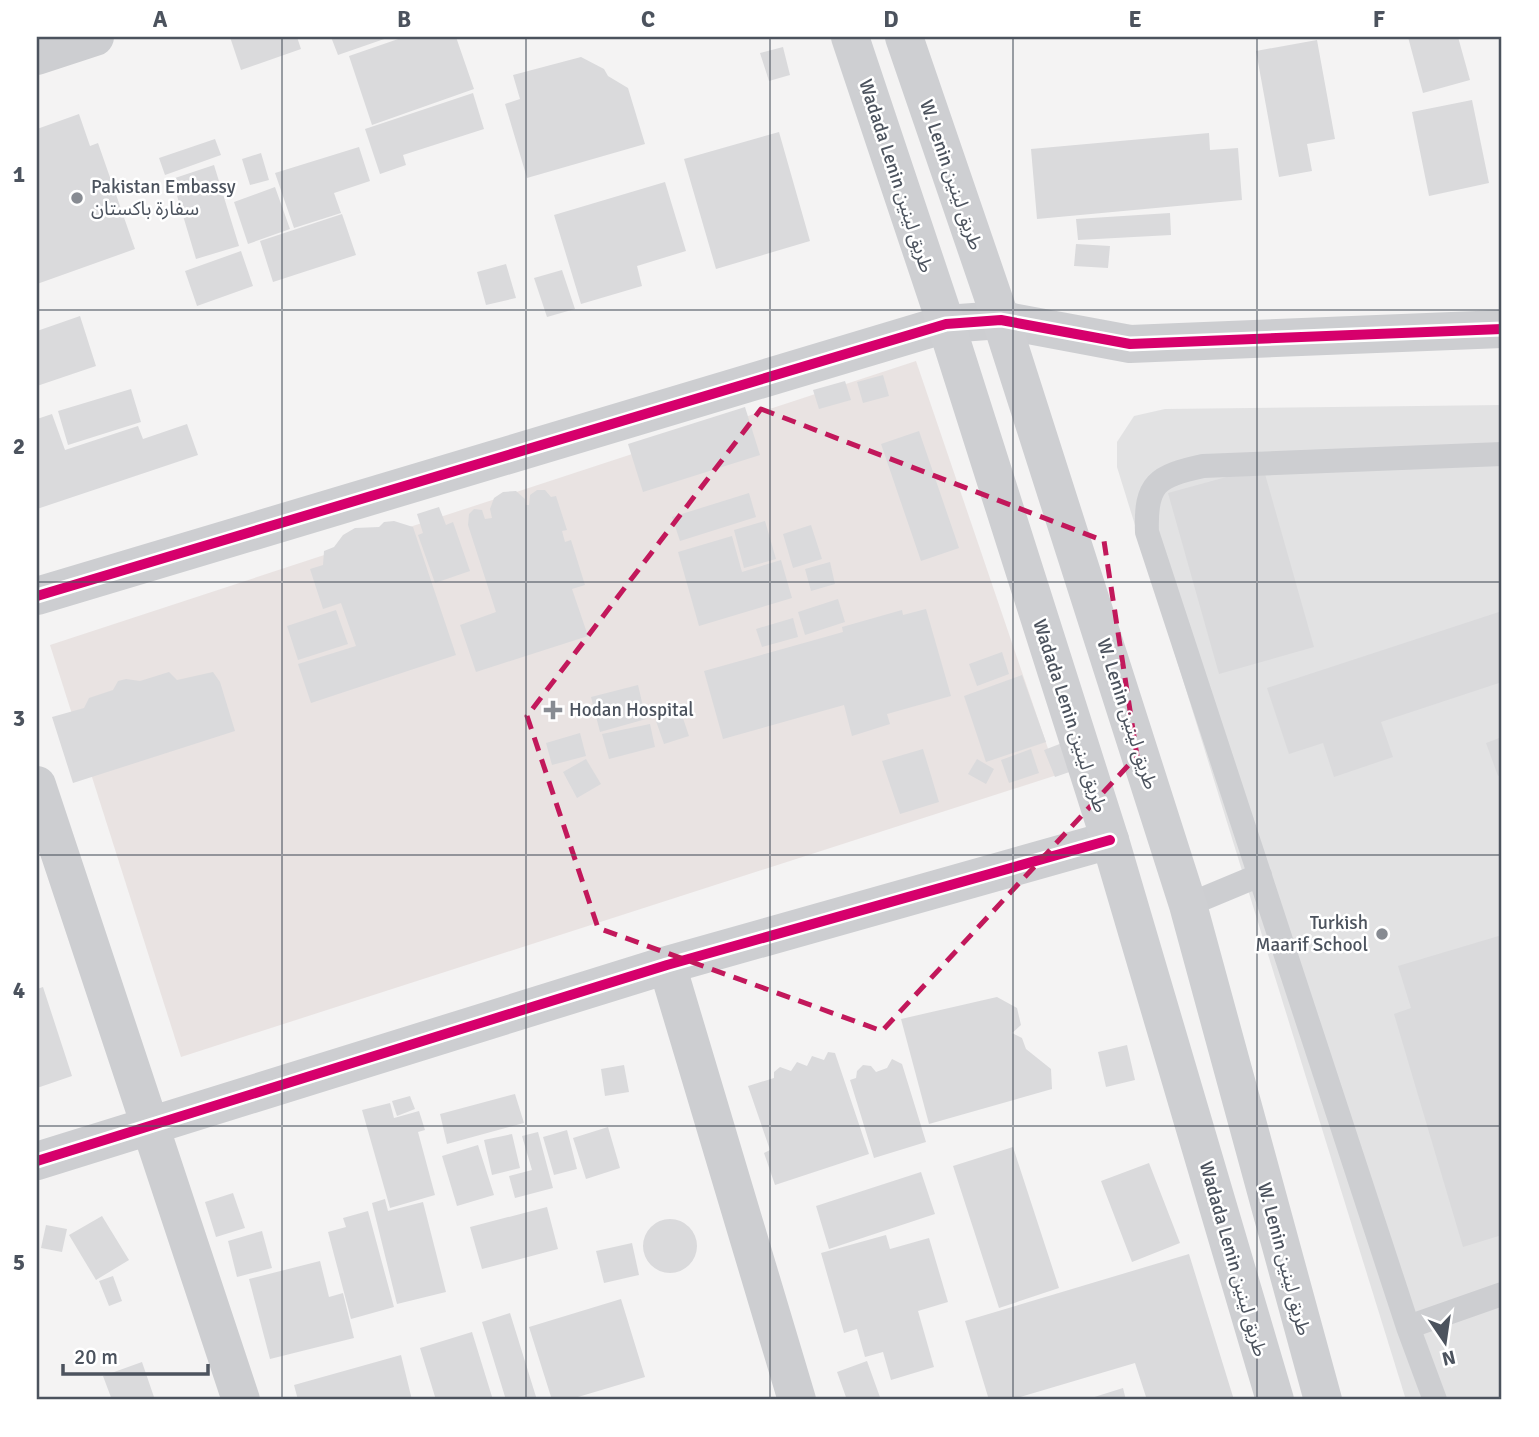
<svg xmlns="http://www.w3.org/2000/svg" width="1539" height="1437" viewBox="0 0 1539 1437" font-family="Signika,'Noto Sans Arabic',sans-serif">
	<rect width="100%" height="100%" fill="#f4f3f3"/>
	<path fill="#e2e2e3" d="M1502,405V1400H1406L1117,467V442L1134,416L1165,409Z"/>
	<path fill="#e9e3e2" d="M916,361L1057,775L181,1057L50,645Z"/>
	<path fill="#dadadc" d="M230,37H297L301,49L241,70Z
		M331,37H390L338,55Z
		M404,37H456L474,89L372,125L349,56Z
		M1408,37H1458L1470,80L1423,93Z
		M1317,40L1335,139L1307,144L1312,171L1279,177L1256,51Z
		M783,47L790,75L769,81L760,53Z
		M581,57L604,69L608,76L628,88L645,144L527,178L505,104L520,99L513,75Z
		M473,93L484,129L403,155L406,165L380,174L365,129Z
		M1472,100L1489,183L1429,196L1412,112Z
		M79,114L90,146L98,143L135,249L37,284V129Z
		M779,132L810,241L716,269L684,159Z
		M1209,133L1210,150L1238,148L1242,200L1037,219L1031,149Z
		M215,139L221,155L165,175L159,158Z
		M359,147L370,181L334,193L341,213L294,228L275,173Z
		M261,153L269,180L250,185L242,159Z
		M214,165L239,246L196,259L172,179Z
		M665,182L686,251L637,266L642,286L581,304L554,215Z
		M275,187L290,229L248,244L234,202Z
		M1170,213L1171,235L1078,240L1076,219Z
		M342,214L356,255L273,282L260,241Z
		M1076,244L1110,246L1108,268L1074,266Z
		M241,251L253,286L197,306L185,271Z
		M506,264L516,298L486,305L477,272Z
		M562,270L575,309L547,317L534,278Z
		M80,316L96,366L37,386V331Z
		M883,375L889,396L863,403L857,382Z
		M845,381L851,400L819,409L813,390Z
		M131,389L141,422L68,445L58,411Z
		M745,407L760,455L643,492L628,444Z
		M52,414L65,450L138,426L143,439L187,424L198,455L37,509V419Z
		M919,431L959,548L921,561L881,444Z
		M1263,467L1314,647L1219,674L1168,493Z
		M537,490H545L551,497L556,496L567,530L562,531L565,542L571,540L585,585L572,589L588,636L476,672L460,625L496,612L468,525L469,514L474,509L482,510L485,519L492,518L490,509L494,498L503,492L516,491L525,499L526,505H529L530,495Z
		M749,493L756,517L680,541L672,517Z
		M439,507L446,525L453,522L470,571L435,583L418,535L423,533L417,514Z
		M394,521L413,527L456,655L311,703L298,664L356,646L341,603L323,609L310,569L323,565L324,551L334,547L343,535L355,528L379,527L384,522Z
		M765,521L776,559L744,568L734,530Z
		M811,525L822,559L793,568L783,534Z
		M732,536L742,572L781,560L792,598L699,626L678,552Z
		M830,562L835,584L811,591L805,569Z
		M838,599L845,622L805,635L798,612Z
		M926,609L951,696L887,714L890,724L852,736L844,705L723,739L704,671L843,632L842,627L902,610L903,615Z
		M336,610L348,644L298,660L287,626Z
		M1502,611V682L1381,722L1393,757L1334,777L1323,743L1289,754L1267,688Z
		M793,618L798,637L762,647L756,629Z
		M1002,652L1009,674L977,686L969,664Z
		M169,672L177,680L213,672L220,682L235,731L73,783L52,717L84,708L89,698L113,690L118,681L126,679L140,681Z
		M1022,675L1046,742L986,762L964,696Z
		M638,685L646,719L600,732L591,697Z
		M681,712L689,736L664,744L656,721Z
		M650,724L655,747L609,759L602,734Z
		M580,733L586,756L552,765L546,743Z
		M1502,737V774L1498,776L1486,743Z
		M1070,740L1081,768L1055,777L1044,750Z
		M923,749L939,802L900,814L882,761Z
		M1031,749L1039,773L1009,783L1001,760Z
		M586,759L601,784L577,798L563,772Z
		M977,759L994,769L986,784L968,774Z
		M1502,935V1235L1463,1247L1394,1014L1411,1008L1398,966Z
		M43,987L72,1076L37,1088V989Z
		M997,997L1017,1008L1021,1025L1012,1033L1022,1038L1026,1049L1051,1069L1052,1089L929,1124L901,1019Z
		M1127,1045L1135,1080L1106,1087L1098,1052Z
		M828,1052L835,1053L869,1154L775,1185L764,1153L770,1150L748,1086L774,1078V1072L780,1067L791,1071L797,1062L807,1066L812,1056L824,1060Z
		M892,1059L902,1064L926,1142L874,1158L850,1080L856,1078L857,1071L863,1065L871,1066L876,1072L887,1068Z
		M624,1065L629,1092L605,1096L601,1069Z
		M515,1094L524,1123L447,1144L440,1114Z
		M410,1096L415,1109L397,1116L392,1101Z
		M390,1103L394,1118L419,1111L425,1130L418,1132L435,1195L390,1208L362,1110Z
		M608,1127L620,1168L586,1179L573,1138Z
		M567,1130L577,1169L554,1175L543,1137Z
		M538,1132L553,1188L515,1198L509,1176L532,1170L522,1136Z
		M512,1134L520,1168L492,1175L484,1140Z
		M478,1145L494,1195L457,1206L442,1156Z
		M1013,1147L1059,1288L999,1308L953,1166Z
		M1149,1163L1180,1243L1132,1262L1101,1181Z
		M921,1172L935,1214L829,1249L816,1206Z
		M233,1193L245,1228L216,1237L205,1202Z
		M385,1199L388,1211L423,1202L446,1292L397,1304L372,1203Z
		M547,1207L558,1249L482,1269L470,1227Z
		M368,1211L394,1307L351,1319L328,1232L346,1227L343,1218Z
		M102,1216L129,1260L96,1280L69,1235Z
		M643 1246a27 27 0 1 1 54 0a27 27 0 1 1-54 0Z
		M46,1225L67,1229L62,1252L41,1248Z
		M262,1231L272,1268L237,1277L228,1241Z
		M886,1235L890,1249L929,1238L948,1302L918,1311L934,1367L891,1380L883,1352L865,1357L857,1329L844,1333L821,1253Z
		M632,1243L639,1275L604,1283L596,1251Z
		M1189,1254L1234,1400H1147L1135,1363L1010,1400H989L965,1321Z
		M320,1261L329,1297L343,1293L354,1338L270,1359L249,1279Z
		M113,1276L122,1301L109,1306L99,1281Z
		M621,1299L645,1377L568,1400H552L529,1327Z
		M510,1313L537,1400H506L482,1322Z
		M472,1332L493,1400H436L420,1348Z
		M401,1355L412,1400H298L294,1385Z
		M867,1361L881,1400H847L837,1372Z
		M142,1362L155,1400H112L103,1376Z
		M1123,1388L1126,1400H1085Z"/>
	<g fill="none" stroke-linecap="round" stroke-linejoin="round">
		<path stroke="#cdced1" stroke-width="24" d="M1188,905L1260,875
			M1408,1327L1502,1294
			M1435,1400L1408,1327L1147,532C1145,483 1157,476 1203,466L1502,454"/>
		<path stroke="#cdced1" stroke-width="38" d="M37,56L95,37
			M37,596L946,324L1001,320L1130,344L1502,329
			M37,785L241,1400
			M667,965L797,1400
			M37,1161L667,965L1110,840"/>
		<path stroke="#cecfd2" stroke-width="38" d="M850,37L946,324L1110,840L1275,1400
			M904,37L1001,320L1188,905L1323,1400"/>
		<g stroke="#fff" stroke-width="15">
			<path id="cycleway" d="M37,596L946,324L1001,320L1130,344L1502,329
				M37,1161L667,965L1110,840"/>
		</g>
		<use href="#cycleway" stroke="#d6006c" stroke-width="10"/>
	</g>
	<path fill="none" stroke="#c2185b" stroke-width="5" stroke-dasharray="14 9" stroke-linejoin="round" d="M761,409L1104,541L1137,756L882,1031L598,928L527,716Z"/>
	<path fill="none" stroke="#4c535e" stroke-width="2" stroke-opacity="0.55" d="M282,37V1400M526,37V1400M770,37V1400M1013,37V1400M1257,37V1400M37,310H1502M37,582H1502M37,855H1502M37,1126H1502"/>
	<g fill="#878b92" stroke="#fff" stroke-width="2.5">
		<circle cx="77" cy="198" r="7"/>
		<path d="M549.5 699.5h7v7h7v7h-7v7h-7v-7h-7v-7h7z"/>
		<circle cx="1382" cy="934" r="7"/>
	</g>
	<g text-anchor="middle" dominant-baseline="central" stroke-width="5" stroke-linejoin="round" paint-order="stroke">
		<g font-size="19" fill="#4c535e" stroke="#fff">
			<text transform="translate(951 175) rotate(71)">W. Lenin طريق لينين</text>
			<text transform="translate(896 176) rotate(72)">Wadada Lenin طريق لينين</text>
			<text transform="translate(1127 714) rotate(72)">W. Lenin طريق لينين</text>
			<text transform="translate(1070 716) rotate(72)">Wadada Lenin طريق لينين</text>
			<text transform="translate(1233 1259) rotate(74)">Wadada Lenin طريق لينين</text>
			<text transform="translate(1284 1259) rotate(75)">W. Lenin طريق لينين</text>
		</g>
		<g font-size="19" fill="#4c535e" stroke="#fff" text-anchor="start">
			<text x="91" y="187">Pakistan Embassy<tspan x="91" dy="22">سفارة باكستان</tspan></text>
			<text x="569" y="710">Hodan Hospital</text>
			<text x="1368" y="923" text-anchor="end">Turkish<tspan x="1368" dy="22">Maarif School</tspan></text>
		</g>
	</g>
	<rect width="1539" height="1437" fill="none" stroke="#ffffff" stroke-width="77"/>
	<g transform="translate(1445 1342) rotate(167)" stroke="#ffffff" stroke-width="5" paint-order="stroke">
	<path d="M0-5L12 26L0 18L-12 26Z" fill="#4c535e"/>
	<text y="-10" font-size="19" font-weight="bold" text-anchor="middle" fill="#4c535e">N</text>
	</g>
	<path d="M63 1364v10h145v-10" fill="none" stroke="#4c535e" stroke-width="3.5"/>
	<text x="74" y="1364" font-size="21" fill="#4c535e" stroke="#ffffff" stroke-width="5" paint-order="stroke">20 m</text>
	<rect x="38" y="38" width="1462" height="1360" fill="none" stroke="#4c535e" stroke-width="2.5"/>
	<g font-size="23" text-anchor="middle" font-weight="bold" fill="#4c535e">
		<text x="160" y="27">A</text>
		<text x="404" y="27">B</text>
		<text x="648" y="27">C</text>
		<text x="891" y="27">D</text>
		<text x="1135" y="27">E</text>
		<text x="1379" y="27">F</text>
		<text x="19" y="182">1</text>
		<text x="19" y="454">2</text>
		<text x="19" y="726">3</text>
		<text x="19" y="998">4</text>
		<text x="19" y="1270">5</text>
	</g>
</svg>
